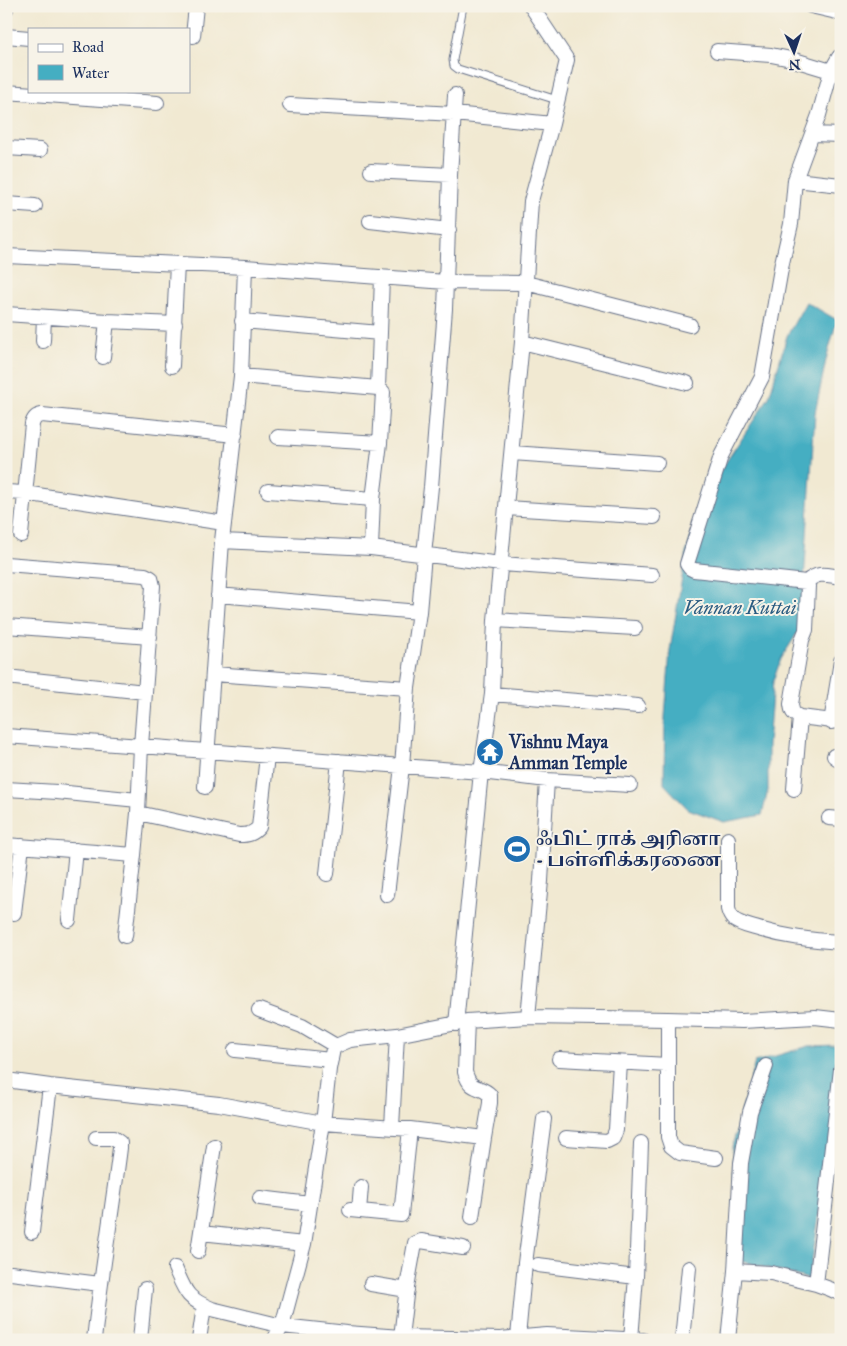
<svg xmlns="http://www.w3.org/2000/svg" width="847" height="1346" viewBox="0 0 847 1346" font-family="'IM FELL Great Primer','Noto Serif Tamil',serif">
	<rect width="100%" height="100%" fill="#f7f3e8"/>
	<filter id="ink" filterUnits="userSpaceOnUse"><feTurbulence type="fractalNoise" baseFrequency=".02" numOctaves="2"/><feDisplacementMap in="SourceGraphic" scale="10" xChannelSelector="R" yChannelSelector="G"/><feConvolveMatrix kernelMatrix="1 2 1 2 8 2 1 2 1" color-interpolation-filters="sRGB"/></filter>
	<filter id="wash" filterUnits="userSpaceOnUse"><feTurbulence type="fractalNoise" baseFrequency=".0096" numOctaves="4" result="noise"/><feDisplacementMap in="SourceGraphic" scale="20" xChannelSelector="R" yChannelSelector="G"/><feGaussianBlur stdDeviation="1.12" result="paint"/><feColorMatrix in="noise" values="0 0 0 0 0 0 0 0 0 0 0 0 0 0 0 0 0 1.4 0 .05"/><feComposite in="paint" operator="in"/></filter>
	<g filter="url(#wash)">
		<rect width="100%" height="100%" fill="#f1e9d2"/>
		<path fill="#44aec2" stroke="#306e90" d="M806,302L837,320L826,360L815,413L801,627L781,659L773,681L768,745V790L762,815L724,822L688,809L664,784L665,717L670,650L686,553L706,492L769,397L787,336Z
			M839,1045L841,1051V1078L809,1279L740,1261L732,1147L755,1062L809,1046Z"/>
	</g>
	<g filter="url(#ink)">
		<g fill="none" stroke-linecap="round" stroke-linejoin="round">
			<g stroke="#667087" stroke-width="9">
				<path id="lane" d="M463,6L453,60L454,66L458,69L557,100"/>
			</g>
			<g stroke="#667087" stroke-width="16">
				<path id="street" d="M811,6L841,13
					M6,9V6
					M6,36L29,38
					M193,36L196,6
					M717,51L771,55L791,59L831,71L839,57
					M831,71L819,115L795,180L791,224L782,263L762,377L721,456L687,564L690,568L694,570L806,582L808,586L806,630L802,640L791,704C792,711 792,714 800,717L841,722
					M6,92L157,103
					M290,105L454,114L552,124
					M812,134L841,135
					M6,148L40,150
					M371,171L450,175
					M795,180L841,185
					M6,204L35,206
					M370,221L449,230
					M6,256L245,267L446,282L526,283L690,325
					M6,314L107,321L175,324
					M242,321L380,333
					M43,341L44,317
					M522,342L687,383
					M103,357L107,321
					M172,366L177,264
					M241,376L378,388L383,392L380,443L373,499L371,548
					M378,388L382,277
					M278,437L380,443
					M512,453L657,463
					M268,491L373,499
					M6,492L24,493L224,523
					M506,508L654,517
					M21,535L32,424C34,418 36,416 42,415L235,435
					M222,541L371,548L501,564L652,575
					M6,564L145,575L151,578L153,586L141,746L6,736
					M806,582C819,571 826,575 841,577
					M218,595L419,612
					M495,620L635,628
					M6,626L150,637
					M213,674L408,688
					M6,677L145,692
					M492,694L638,706
					M831,722L841,661
					M267,756L259,827C253,834 248,835 239,835L138,813L141,746L481,772L547,780L630,785
					M834,756L841,761
					M205,787L222,541L241,376L245,267
					M6,789L57,792L138,800
					M794,789L800,717
					M829,818L841,819
					M728,839V909C729,913 730,916 733,919C739,924 748,926 755,928C785,937 810,940 841,942
					M6,845L134,855L138,813
					M327,874L339,761
					M387,895L402,766L408,688L419,612L424,555L431,487L445,309L450,175L455,95
					M14,913L22,846
					M69,920L76,850
					M125,936L134,855
					M259,1010L302,1026L336,1046
					M528,1017L541,881L547,780
					M668,1019V1137L671,1146L680,1153L716,1158
					M467,1021L465,1072C471,1093 480,1084 490,1095V1103L484,1138
					M456,1024L481,772L492,694L495,620L522,342L531,201L552,124L567,60L531,6
					M235,1050L331,1060
					M559,1059L668,1065
					M6,1080L50,1086L219,1104L323,1123L410,1129L401,1215L350,1210
					M392,1127L397,1035
					M410,1129L484,1138L472,1217
					M566,1138L607,1141L613,1138L616,1130L620,1063
					M260,1198L310,1204
					M359,1211L361,1187
					M32,1232L50,1086
					M201,1233L304,1244
					M198,1251L214,1146
					M538,1265L636,1277
					M175,1268C186,1293 186,1298 212,1309L282,1326L347,1333L401,1337L500,1339L547,1335L643,1340
					M735,1271L771,1273L816,1284L830,1289L841,1294
					M11,1273L100,1284
					M371,1284L407,1290
					M816,1284L841,1069
					M401,1337L407,1287L415,1243L421,1241L463,1248
					M518,1337L525,1263L544,1119
					M631,1339L636,1277L641,1143
					M94,1340C101,1275 112,1212 120,1148V1143L113,1138H96
					M140,1340L145,1289
					M199,1340L204,1306
					M274,1340L282,1326L304,1244L323,1123L329,1069L333,1049L336,1046L350,1040L397,1035L467,1021L528,1017L668,1019L742,1021L815,1017L841,1020
					M682,1340L689,1268
					M728,1340L735,1271L741,1163L750,1112L766,1066"/>
			</g>
			<use href="#lane" stroke="#fff" stroke-width="7"/>
			<use href="#street" stroke="#fff" stroke-width="14"/>
		</g>
	</g>
	<defs>
		<g id="temple-disc" transform="scale(1.4375)"><circle r="9.5" fill="#1f6fb2" stroke="#f7f3e8"/><path d="M0-6L5-2H3V0L6.5 2.5H4V6H1.5V3h-3V6H-4V2.5H-6.5L-3 0V-2H-5Z" fill="#fff"/></g>
		<g id="stadium-disc" transform="scale(1.4375)"><circle r="9.5" fill="#1f6fb2" stroke="#f7f3e8"/><path d="M0-5a6.5 5 0 1 0 0 10a6.5 5 0 1 0 0-10ZM-3.5-1.8h7v3.6h-7Z" fill="#fff"/></g>
	</defs>
	<g fill-rule="evenodd">
		<use href="#temple-disc" x="490" y="752"/>
		<use href="#stadium-disc" x="517" y="849"/>
	</g>
	<g text-anchor="middle" dominant-baseline="central" stroke-width="4" stroke-linejoin="round" paint-order="stroke">
		<g font-size="18" font-weight="bold" fill="#1b2f5e" stroke="#f7f3e8" text-anchor="start">
			<text x="509" y="742">Vishnu Maya<tspan x="509" dy="21">Amman Temple</tspan></text>
			<text x="536" y="839">ஃபிட் ராக் அரினா<tspan x="536" dy="21">- பள்ளிக்கரணை</tspan></text>
		</g>
		<g font-size="19" font-style="italic" fill="#295b81" stroke="#f7f3e8">
			<text x="740" y="607">Vannan Kuttai</text>
		</g>
	</g>
	<rect width="847" height="1346" fill="none" stroke="#f7f3e8" stroke-width="25"/>
	<rect x="28" y="28" width="162" height="65" fill="#f7f3e8" stroke="#9fa5b1"/>
	<rect x="38" y="44" width="25" height="8" fill="#ffffff" stroke="#9fa5b1"/>
	<text x="72" y="52" font-size="15" fill="#1b2f5e">Road</text>
	<rect x="38" y="65" width="25" height="15" fill="#44aec2" stroke="#9fa5b1"/>
	<text x="72" y="78" font-size="15" fill="#1b2f5e">Water</text>
	<g transform="translate(794 52) rotate(177)" stroke="#f7f3e8" stroke-width="4" paint-order="stroke">
	<path d="M0-4L9 19L0 12L-9 19Z" fill="#1b2f5e"/>
	<text y="-8" font-size="14" font-weight="bold" text-anchor="middle" fill="#1b2f5e">N</text>
	</g>
</svg>
